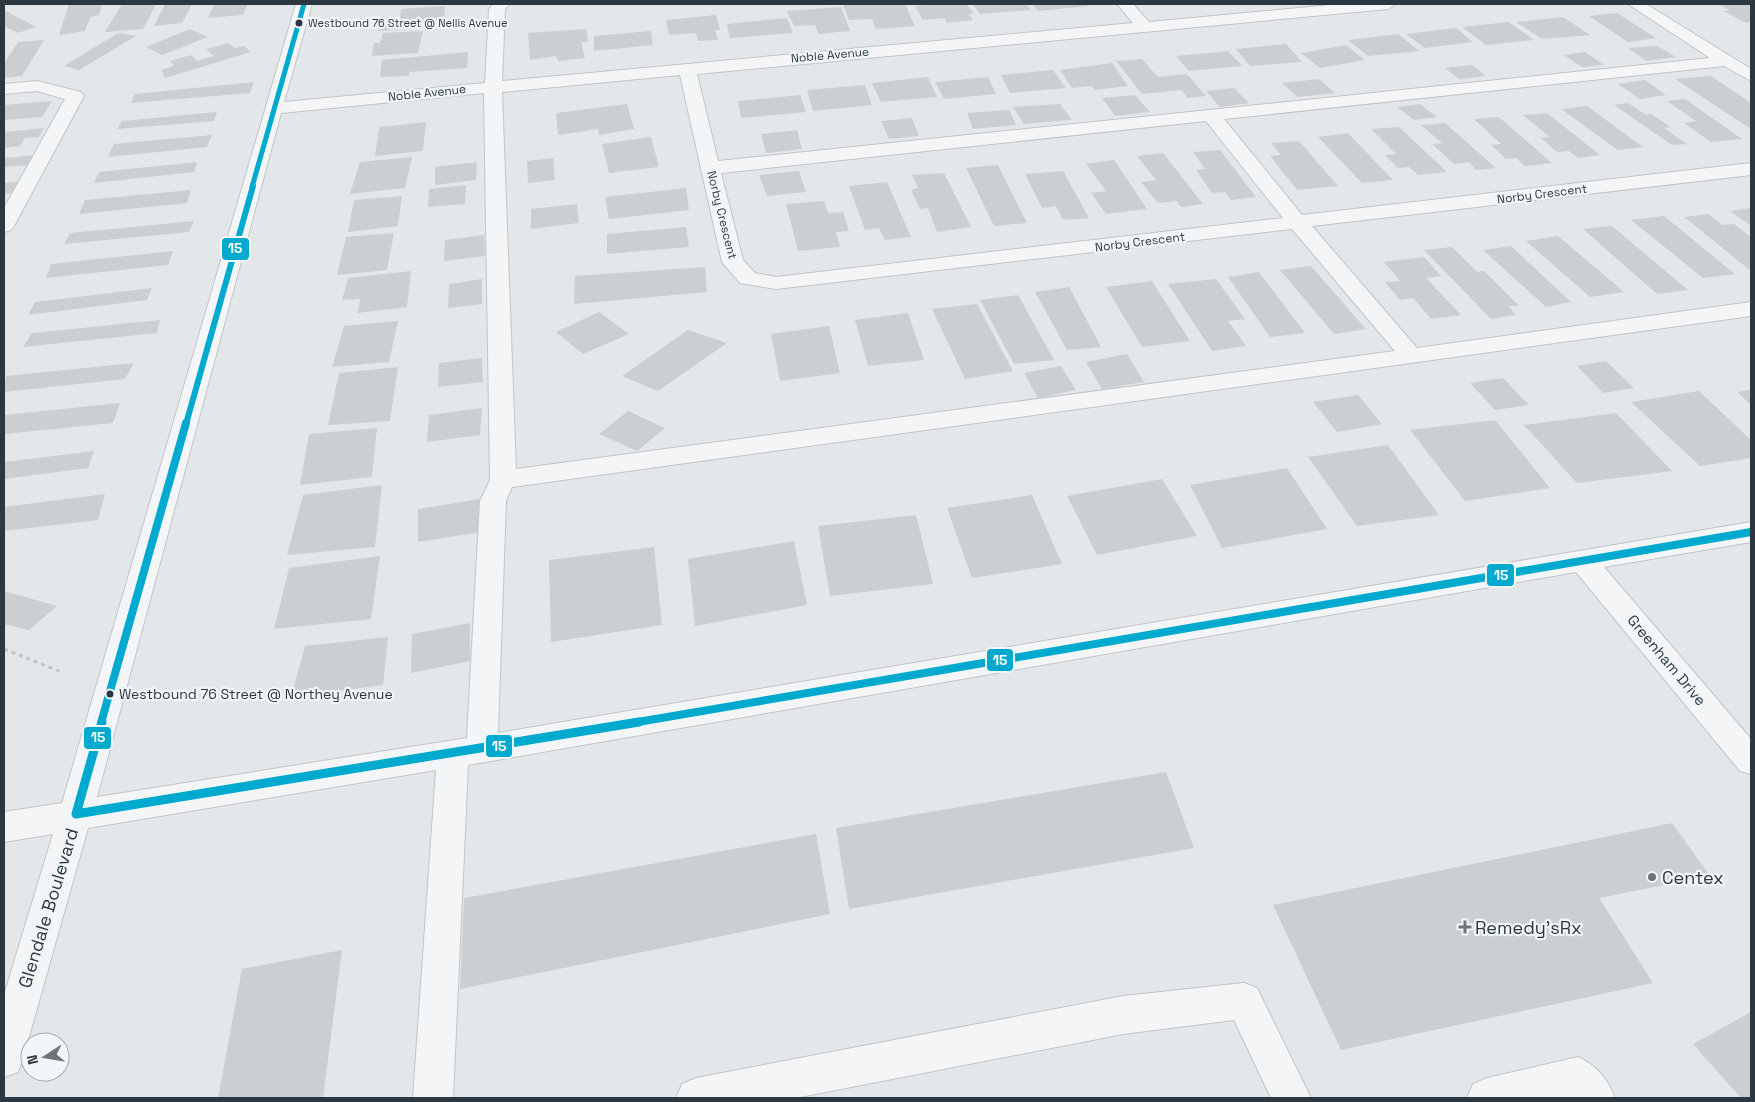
<svg xmlns="http://www.w3.org/2000/svg" width="1755" height="1102" viewBox="0 0 1755 1102" font-family="'Space Grotesk',sans-serif">
	<rect width="100%" height="100%" fill="#e4e7e9"/>
	<path fill="#cccfd1" d="M69,4H102L99,15L90,17L85,31L59,35Z
		M122,4H156L143,29L105,32Z
		M165,4H192L182,23L154,26Z
		M214,4H248L243,15L208,18Z
		M905,4L915,26L876,29L872,19L849,20L843,5Z
		M936,4H966L974,13L969,14L973,20L947,23L944,18L923,20L915,6Z
		M973,4H1026L1031,10L980,14Z
		M1032,4H1087L1089,6L1038,11Z
		M1717,4H1751V22L1746,23L1724,11L1730,10Z
		M445,6L444,18L435,19V27L378,31L381,21L400,19L401,9Z
		M841,7L850,31L818,34L815,25L794,26L787,11Z
		M4,10L36,27L18,33L4,26Z
		M1617,13L1656,38L1628,42L1589,16Z
		M716,15L720,30H715L718,40L698,41L696,33L669,35L666,20Z
		M1563,17L1590,35L1542,39L1516,22Z
		M787,18L793,33L730,38L727,24Z
		M1509,22L1534,40L1486,45L1462,27Z
		M1456,28L1473,42L1425,48L1406,34Z
		M190,29L208,37L162,55L146,47Z
		M586,29L588,42H581L585,58L558,61L556,56L530,60L528,33Z
		M423,31L418,53L372,56L374,43H380L383,33Z
		M651,31L653,45L594,51V36Z
		M118,33L136,36L79,70L64,66Z
		M1398,34L1419,51L1368,56L1348,40Z
		M44,40L22,76L4,78V64L18,42Z
		M228,43L235,48L244,46L251,52L165,78L161,70L174,66L170,61L191,55L197,61L214,56L206,49Z
		M1286,44L1302,62L1250,66L1236,49Z
		M1346,45L1365,60L1320,68L1301,53Z
		M1657,46L1676,57L1646,61L1628,48Z
		M1228,51L1242,66L1189,71L1176,56Z
		M468,52L467,68L409,72V76L380,77L382,60Z
		M1585,52L1604,65L1582,67L1564,55Z
		M1142,59L1158,77L1187,74L1206,96L1188,98L1181,90L1142,94L1116,61Z
		M1112,63L1128,86L1094,90L1092,86L1072,88L1060,70Z
		M1472,65L1486,76L1459,79L1445,68Z
		M1053,70L1066,88L1010,93L1001,75Z
		M1711,76L1751,103V129L1675,79Z
		M928,77L937,97L881,102L872,83Z
		M988,77L996,94L944,99L935,82Z
		M1319,79L1335,93L1298,97L1282,83Z
		M1645,80L1666,95L1640,99L1618,84Z
		M254,82L250,93L131,103L135,94Z
		M865,85L872,105L813,111L807,90Z
		M1234,88L1249,103L1220,107L1206,91Z
		M800,95L806,112L741,118L738,101Z
		M1135,95L1150,112L1115,116L1102,98Z
		M1685,99L1742,139L1711,142L1684,123L1696,121L1667,101Z
		M52,101L42,117L4,120V105Z
		M1628,103L1646,115L1651,114L1671,127L1664,128L1687,144L1672,145L1614,105Z
		M627,104L634,129L599,135L598,129L558,135L556,113Z
		M1060,104L1072,120L1024,124L1013,107Z
		M1420,104L1437,117L1414,120L1397,107Z
		M1587,106L1643,147L1618,150L1561,109Z
		M1009,110L1016,125L973,129L967,113Z
		M217,112L214,121L117,129L122,121Z
		M1547,113L1600,155L1578,158L1569,151L1557,152L1541,138L1550,137L1523,115Z
		M1499,117L1552,163L1525,166L1516,158L1506,159L1491,145L1501,144L1474,119Z
		M912,118L919,136L889,139L881,121Z
		M426,122L423,151L375,156L379,127Z
		M1445,123L1496,168L1476,170L1469,162L1454,164L1432,144L1442,143L1421,125Z
		M1399,127L1447,172L1418,175L1409,167L1398,168L1385,155L1396,154L1371,129Z
		M44,128L39,137L25,138L20,146L4,148V132Z
		M797,130L802,149L766,153L761,134Z
		M1348,133L1393,180L1362,183L1318,137Z
		M212,135L207,147L108,157L114,144Z
		M651,137L659,167L609,173L602,144Z
		M1299,141L1338,186L1297,190L1270,156L1281,155L1271,143Z
		M1220,150L1256,197L1231,200L1225,192L1212,193L1196,170L1205,169L1193,152Z
		M1163,153L1203,204L1181,207L1177,201L1158,203L1141,182L1156,180L1137,156Z
		M35,155L30,165L4,167V158Z
		M412,157L405,188L350,194L360,162Z
		M553,158L555,180L528,183L527,161Z
		M1114,160L1147,209L1106,214L1091,193L1106,191L1086,164Z
		M197,162L194,172L94,183L99,172Z
		M477,162L476,180L435,185V167Z
		M998,165L1027,223L994,226L966,168Z
		M799,171L806,192L767,196L759,175Z
		M1063,171L1089,218L1063,220L1056,206L1042,208L1025,174Z
		M944,173L971,227L937,232L928,208L920,209L911,190L918,188L912,175Z
		M25,181L18,192L4,194V183Z
		M887,182L911,237L885,240L879,228L865,230L849,186Z
		M466,185L465,204L428,207L429,189Z
		M686,188L689,210L609,219L605,197Z
		M191,190L187,203L79,214L85,200Z
		M402,196L398,226L348,232L354,200Z
		M824,201L828,213L843,212L849,231L836,232L840,247L798,251L786,204Z
		M577,204L579,223L531,229V209Z
		M1751,208V226L1730,211Z
		M1708,214L1722,225L1734,224L1751,237V271L1684,217Z
		M1664,216L1735,274L1703,278L1631,220Z
		M194,221L189,232L64,244L70,233Z
		M1612,226L1688,290L1657,294L1583,229Z
		M686,227L689,247L607,254V234Z
		M394,233L387,270L337,275L346,237Z
		M484,235L485,256L444,261L445,240Z
		M1558,236L1624,292L1590,297L1526,241Z
		M1511,246L1571,302L1546,307L1483,250Z
		M1452,247L1477,272L1484,271L1519,306H1508L1516,315L1491,319L1424,250Z
		M173,251L168,265L46,278L51,264Z
		M1424,257L1441,276L1426,278L1461,315L1431,319L1413,298L1400,300L1385,282L1400,281L1384,262Z
		M1311,266L1366,329L1334,334L1280,270Z
		M705,267L707,292L574,304L575,276Z
		M411,271L407,307L358,313L360,299L342,300L348,278Z
		M1259,272L1305,333L1270,337L1228,277Z
		M482,279V304L448,308L449,284Z
		M1216,279L1245,319L1228,321L1246,346L1212,351L1168,284Z
		M1152,281L1190,341L1142,347L1106,287Z
		M1069,287L1101,347L1067,350L1035,292Z
		M152,288L147,300L28,315L35,302Z
		M1018,295L1054,360L1014,364L980,300Z
		M977,304L1013,371L965,379L932,309Z
		M599,312L629,334L583,354L556,332Z
		M908,313L924,360L868,366L855,320Z
		M160,320L157,333L23,347L32,333Z
		M398,321L389,362L332,367L344,326Z
		M829,326L840,373L780,381L771,334Z
		M688,330L727,343L658,391L622,376Z
		M1127,354L1144,382L1102,389L1086,362Z
		M482,358L483,382L438,387L439,363Z
		M1606,361L1634,388L1603,393L1577,366Z
		M134,363L125,379L4,392L6,376Z
		M1061,366L1076,390L1038,398L1024,373Z
		M398,367L390,421L328,425L339,373Z
		M1503,378L1529,405L1495,410L1470,383Z
		M1751,390V405L1737,392Z
		M1699,391L1751,440V458L1700,466L1631,402Z
		M1358,395L1382,424L1337,432L1313,402Z
		M120,403L113,423L4,434V415Z
		M482,408L480,435L427,442L429,415Z
		M628,411L665,428L637,451L599,434Z
		M1616,413L1672,471L1577,483L1524,425Z
		M1495,420L1550,488L1465,501L1410,430Z
		M377,428L372,477L300,485L309,434Z
		M1388,445L1439,515L1357,526L1308,457Z
		M94,451L88,468L4,479V462Z
		M1287,468L1327,529L1222,548L1190,485Z
		M1162,479L1197,536L1097,555L1067,496Z
		M382,485L375,547L287,555L303,495Z
		M105,494L98,520L4,531V507Z
		M1032,495L1062,564L972,578L947,508Z
		M480,499L481,532L418,542V509Z
		M916,515L933,584L830,596L818,526Z
		M794,541L807,605L695,626L688,559Z
		M654,547L662,625L551,642L549,560Z
		M380,556L371,619L274,629L289,568Z
		M4,591L57,606L29,630L4,624Z
		M470,623V661L411,673L412,634Z
		M388,637L383,685L291,697L305,646Z
		M1166,772L1194,848L849,909L836,828Z
		M1672,823L1710,876L1599,898L1653,983L1341,1050L1273,905Z
		M816,834L830,914L460,989L464,898Z
		M342,950L323,1098H218L242,969Z
		M1751,1012V1098H1741L1693,1044Z"/>
	<g fill="none" stroke-linecap="round" stroke-linejoin="round">
		<g stroke="#c2c5c7" stroke-width="2">
			<path id="minor" d="M296,4H312L284,102L485,83L489,9L493,4H509L505,9L502,81L1133,23L1117,4H1133L1149,22L1341,4H1396L1388,9L697,74L718,161L1710,58L1628,4H1646L1751,69V81L1724,66L1224,119L1302,215L1751,163V175L1312,226L1417,348L1751,302V316L512,487L506,501L498,733L1751,522V542L1604,567L1751,739V774L1740,771L1576,572L468,765L453,1098H413L436,770L88,828L23,1058L18,1072L4,1077V995L53,834L4,842V812L62,803ZM680,75L722,262L740,283L776,289L1292,229L1395,351L516,469L502,92ZM484,93L490,480L480,501L467,738L97,797L281,113ZM1206,121L1283,218L776,277L755,273L743,260L721,173Z
				M37,81L81,92L84,96L14,226L11,230L4,232V208L65,99L37,91L4,94V84Z
				M1244,983L1257,988L1311,1098H1271L1234,1020L1123,1034L795,1098H676L682,1084L696,1078L1123,996Z
				M1578,1057C1596,1065 1608,1079 1615,1098H1467L1473,1084L1487,1078Z"/>
		</g>
		<path stroke="#c2c6c8" stroke-width="3" stroke-dasharray="4 4" stroke-linecap="butt" d="M4,649L61,672"/>
		<use href="#minor" fill="#f3f5f6" fill-rule="evenodd"/>
		<g stroke="#f2f6f8" stroke-width="8">
			<path id="bus-1-far3" d="M252,187L304,4"/>
		</g>
		<g stroke="#f2f6f8" stroke-width="9">
			<path id="bus-1-far2" d="M186,424L253,186"/>
		</g>
		<g stroke="#f2f6f8" stroke-width="11">
			<path id="bus-1-far1" d="M101,723L186,423
				M632,723L1751,532"/>
		</g>
		<g stroke="#f2f6f8" stroke-width="13">
			<path id="bus-1" d="M102,722L76,814L639,722"/>
		</g>
		<use href="#bus-1-far3" stroke="#00a9ce" stroke-width="5"/>
		<use href="#bus-1-far2" stroke="#00a9ce" stroke-width="6"/>
		<use href="#bus-1-far1" stroke="#00a9ce" stroke-width="8"/>
		<use href="#bus-1" stroke="#00a9ce" stroke-width="9"/>
	</g>
	<g fill="#2b3842" stroke="#f2f6f8" stroke-width="2">
		<circle cx="299" cy="23" r="4.5"/>
		<circle cx="110" cy="694" r="4.5"/>
	</g>
	<g fill="#6c757c" stroke="#f2f6f8" stroke-width="2">
		<circle cx="1652" cy="877" r="5"/>
		<path d="M1462.5 919.5h5v5h5v5h-5v5h-5v-5h-5v-5h5z"/>
	</g>
	<g text-anchor="middle" dominant-baseline="central" stroke-width="4.5" stroke-linejoin="round" paint-order="stroke">
		<g font-size="11" fill="#2b3842" stroke="#f2f6f8" text-anchor="start">
			<text x="308" y="23">Westbound 76 Street @ Nellis Avenue</text>
		</g>
		<g font-size="12" fill="#2b3842" stroke="#f2f6f8">
			<text transform="translate(830 55) rotate(-5)">Noble Avenue</text>
			<text transform="translate(427 93) rotate(-6)">Noble Avenue</text>
			<text transform="translate(1542 194) rotate(-7)">Norby Crescent</text>
			<text transform="translate(722 215) rotate(76)">Norby Crescent</text>
			<text transform="translate(1140 242) rotate(-7)">Norby Crescent</text>
		</g>
		<g font-size="14" fill="#2b3842" stroke="#f2f6f8" text-anchor="start">
			<text x="119" y="694">Westbound 76 Street @ Northey Avenue</text>
		</g>
		<g font-size="15" fill="#2b3842" stroke="#f2f6f8">
			<text transform="translate(1667 660) rotate(50)">Greenham Drive</text>
		</g>
		<g font-size="18" fill="#2b3842" stroke="#f2f6f8" text-anchor="start">
			<text x="1662" y="877">Centex</text>
			<text x="1475" y="927">Remedy'sRx</text>
		</g>
		<g font-size="18" fill="#2b3842" stroke="#f2f6f8">
			<text transform="translate(48 908) rotate(-73)">Glendale Boulevard</text>
		</g>
	</g>
	<g stroke="#f2f6f8" stroke-width="2">
		<rect x="221" y="237" width="29" height="24" rx="5" fill="#00a9ce"/>
		<rect x="1486" y="563" width="29" height="24" rx="5" fill="#00a9ce"/>
		<rect x="986" y="648" width="28" height="24" rx="5" fill="#00a9ce"/>
		<rect x="83" y="726" width="29" height="24" rx="5" fill="#00a9ce"/>
		<rect x="485" y="734" width="28" height="24" rx="5" fill="#00a9ce"/>
	</g>
	<g font-size="14" text-anchor="middle" font-weight="bold" fill="#fff">
		<text x="235" y="253">15</text>
		<text x="1501" y="580">15</text>
		<text x="1000" y="665">15</text>
		<text x="98" y="742">15</text>
		<text x="499" y="751">15</text>
	</g>
	<rect width="1755" height="1102" fill="none" stroke="#2b3842" stroke-width="10"/>
	<g transform="translate(45 1057) rotate(258)"><circle r="24" fill="#f2f6f8" stroke="#a2aaaf"/>
	<path d="M0-4L9 19L0 12L-9 19Z" fill="#6c757c"/>
	<text y="-8" font-size="14" font-weight="bold" text-anchor="middle" fill="#2b3842">N</text>
	</g>
</svg>
